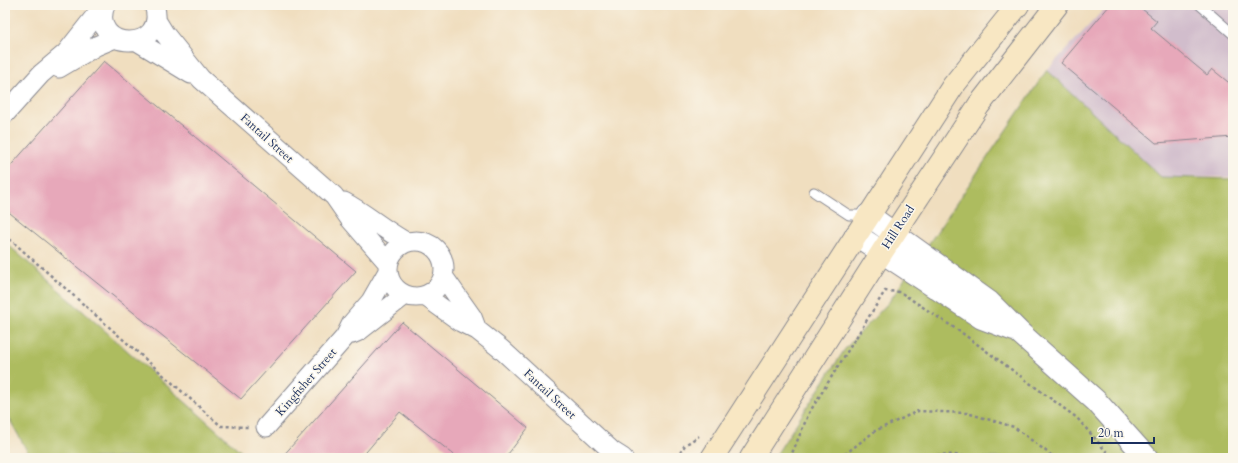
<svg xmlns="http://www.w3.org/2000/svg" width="1238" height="463" viewBox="0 0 1238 463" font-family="Cardo,serif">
	<rect width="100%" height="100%" fill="#fbf7ec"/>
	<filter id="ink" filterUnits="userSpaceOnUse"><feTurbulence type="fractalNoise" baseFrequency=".025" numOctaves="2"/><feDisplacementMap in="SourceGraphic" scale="8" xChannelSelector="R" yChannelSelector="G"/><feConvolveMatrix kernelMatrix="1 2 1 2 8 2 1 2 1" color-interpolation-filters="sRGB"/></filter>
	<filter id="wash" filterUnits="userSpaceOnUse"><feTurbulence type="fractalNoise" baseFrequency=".012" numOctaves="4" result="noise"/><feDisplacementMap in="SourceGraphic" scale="16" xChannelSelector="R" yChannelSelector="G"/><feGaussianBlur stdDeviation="0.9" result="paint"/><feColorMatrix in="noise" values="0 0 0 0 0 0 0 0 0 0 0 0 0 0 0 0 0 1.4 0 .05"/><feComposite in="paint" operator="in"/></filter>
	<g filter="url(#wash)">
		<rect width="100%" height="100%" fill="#f0debf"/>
		<path fill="#d1bdcc" d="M1108,5H1233V177H1161L1047,70Z"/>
		<path fill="#adbc5f" stroke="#64765e" d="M1047,70L1161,177L1233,179V458H774L845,349L889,302Z
			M5,242L246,456L244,458H31L5,411Z"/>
		<g id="blocks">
			<path fill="#e7a8ba" d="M1110,5H1137L1157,21L1151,28L1207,75L1212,69L1233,86V137L1156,143L1061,63Z
				M104,61L356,271L241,399L5,209V172Z
				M402,322L528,428L505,458H458L400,412L361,458H281Z"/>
		</g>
	</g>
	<g filter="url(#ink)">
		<use href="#blocks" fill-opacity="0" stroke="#86868e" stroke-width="1"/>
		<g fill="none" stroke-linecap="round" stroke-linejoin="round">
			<g stroke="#86868e" stroke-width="11">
				<path id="service" d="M1200,5L1233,34
					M814,192L849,215H868"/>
			</g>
			<g stroke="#86868e" stroke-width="21">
				<path id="minor" d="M105,5C88,53 170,53 154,5
					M156,20L164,33L201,79L334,196L350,219L388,263
					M137,41L191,74
					M59,68L96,46L115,38
					M5,114L41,74L66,53L104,5
					M344,202C365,213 384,230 406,242
					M388 269a28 28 0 1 1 56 0a28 28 0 1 1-56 0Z
					M443,276L472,317L477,330
					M425,296L461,322L477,330L501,349L612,451L623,458
					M352,334L359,331L405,295
					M266,427L345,337L352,323L371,301L387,273"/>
			</g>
			<g stroke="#86868e" stroke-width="24">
				<path id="tertiary" d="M868,215L989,302L1020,333L1096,401L1147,458
					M856,235L982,318L1014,330"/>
			</g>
			<g stroke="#86868e" stroke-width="24">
				<path id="secondary" d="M712,458L953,86L1018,5
					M751,458L882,252L979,105L1057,5"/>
			</g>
			<path stroke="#86868e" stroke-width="2.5" stroke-dasharray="3 3" stroke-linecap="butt" d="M5,235L221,426L248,427
				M677,458L685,445L699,436
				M790,458L809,413L885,291L900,292L962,333L1077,418L1112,458
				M840,458L875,431L918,411L967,413L1014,427L1055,458
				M919,458C938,453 955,454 974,458"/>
			<use href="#service" stroke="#fff" stroke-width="9"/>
			<use href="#minor" stroke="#fff" stroke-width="19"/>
			<use href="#tertiary" stroke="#fff" stroke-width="22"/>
			<use href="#secondary" stroke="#f8e7c3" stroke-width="22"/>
		</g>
	</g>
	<g text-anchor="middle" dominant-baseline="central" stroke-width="3" stroke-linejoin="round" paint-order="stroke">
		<g font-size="12" fill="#1b2f5e" stroke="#fbf7ec">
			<text transform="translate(267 138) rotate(42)">Fantail Street</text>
			<text transform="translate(898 227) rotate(-57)">Hill Road</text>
			<text transform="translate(306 382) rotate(-49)">Kingfisher Street</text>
			<text transform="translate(550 394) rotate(43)">Fantail Street</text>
		</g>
	</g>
	<rect width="1238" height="463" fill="none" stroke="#fbf7ec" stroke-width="20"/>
	<path d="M1092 437v6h62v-6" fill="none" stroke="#1b2f5e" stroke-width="2"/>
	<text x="1098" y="437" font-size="12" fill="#1b2f5e" stroke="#fbf7ec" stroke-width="3" paint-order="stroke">20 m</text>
</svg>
